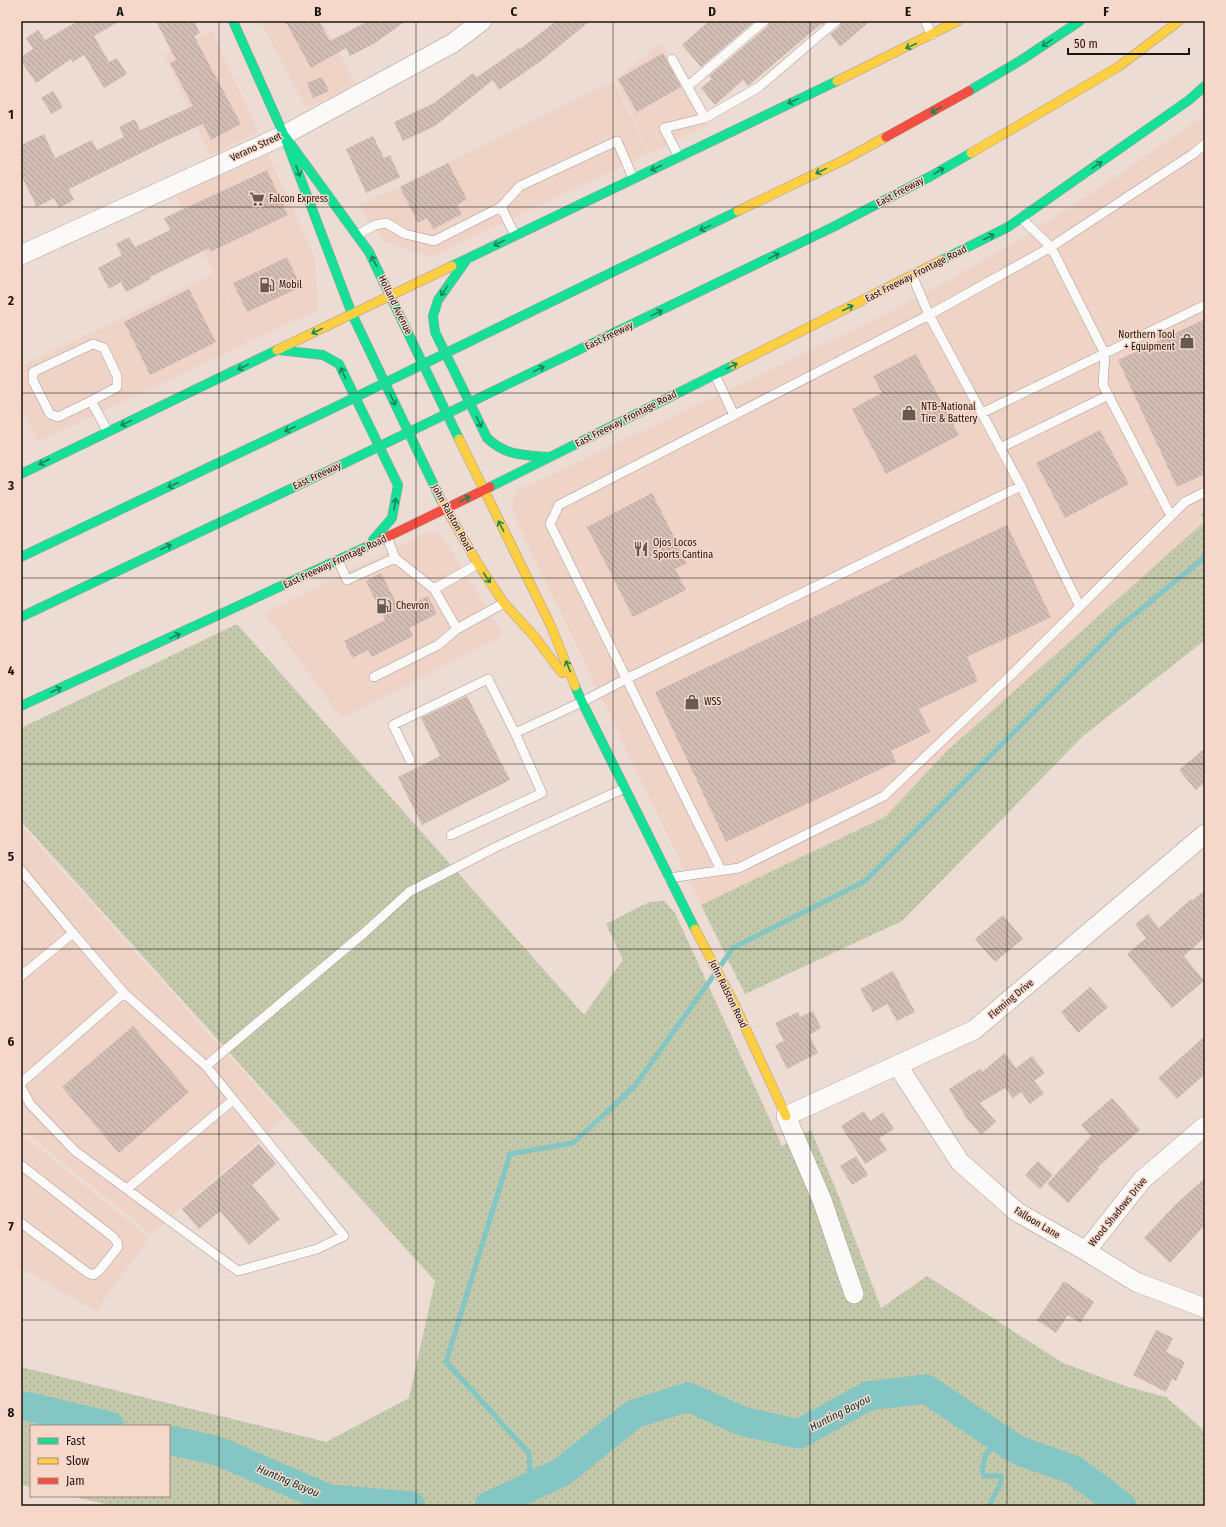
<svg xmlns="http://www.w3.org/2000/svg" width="1226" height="1527" viewBox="0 0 1226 1527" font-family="'Fira Sans Condensed',sans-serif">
	<defs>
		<pattern id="grass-dots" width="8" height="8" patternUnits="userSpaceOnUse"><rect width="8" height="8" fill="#c3c9aa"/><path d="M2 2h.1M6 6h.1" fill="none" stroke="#a7ac91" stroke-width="1.8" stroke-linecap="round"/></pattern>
		<pattern id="building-back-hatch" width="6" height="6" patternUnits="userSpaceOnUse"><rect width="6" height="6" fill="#d2bdb5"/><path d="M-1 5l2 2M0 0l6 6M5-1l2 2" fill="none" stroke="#b4a29a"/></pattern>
	</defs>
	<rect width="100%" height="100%" fill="#ecdcd4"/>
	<path fill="#efd3c6" d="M260,21H323L355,84L307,109Z
		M212,31L258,132L210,155L164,55Z
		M660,43L707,126L650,154L616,80Z
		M614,81L648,154L432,256L404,249L383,241L358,206Z
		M1205,114V512L1201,514L1204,522L948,750L885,817L701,905L513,513L512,502L519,490L876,319L945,282L1016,242L1084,198L1169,140Z
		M268,154L315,258L318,310L248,342L176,196Z
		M213,274L247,343L38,442L21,409V366Z
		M429,531L439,535L448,545L503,636L341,718L265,613Z
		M21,826L285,1118L151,1234L21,1128Z
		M21,1134L149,1238L96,1311L21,1268Z"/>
	<path fill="url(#grass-dots)" d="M1205,512V640L1083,736L902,921L745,994L701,905L885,817L948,750L1204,522L1201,514Z
		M237,624L584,1015L623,960L606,924L649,902L664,901L675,913L782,1146L811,1130L839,1197L881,1308L927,1276L1063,1363L1125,1386L1166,1397L1205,1431V1506H115L70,1496H169V1426H31V1487L21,1485V1367L326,1442L409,1398L435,1281L21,821V728Z"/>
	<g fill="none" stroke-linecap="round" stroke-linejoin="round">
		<path stroke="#83c6c3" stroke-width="5" d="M721,965L733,948L865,881L1118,628L1205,557
			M531,1487L529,1453L446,1362L510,1154L573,1143L634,1087L714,975
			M989,1506L1001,1483V1476H985L982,1469L986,1454L992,1448L994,1434"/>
		<path stroke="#83c6c3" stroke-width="29" d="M21,1405L110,1426
			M169,1440L218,1451L329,1499L411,1506
			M489,1506L562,1472L634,1414L688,1397L742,1421L799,1434L868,1396L926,1389L1017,1450L1074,1470L1122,1506"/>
	</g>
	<path fill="url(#building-back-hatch)" d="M78,21H120L94,36L109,62L117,58L127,74L104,88L84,55L73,62L71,59L36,83L21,61V57L33,49L26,38L38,30L45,40Z
		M156,21H194L200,33L194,36L241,124L211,140L203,124L163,142L69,189L74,200L59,208L54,198L37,207L21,175V145L44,134L55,158L92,140L97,150L124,137L119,127L135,119L140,130L193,106L170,63L176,60Z
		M285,21H319L330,41L368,21H406L375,43L350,56L346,48L311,68Z
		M556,21H590L541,61L499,90L493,80L435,126L403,141L394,122L434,103L473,73L477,77L519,48L520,49Z
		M709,21H755L701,67L682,45Z
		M770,21H827L822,25L821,24L748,86L743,80L715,105L701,88L712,79L709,76L768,26Z
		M842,21H870L840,47L830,34L840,26Z
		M663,53L681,87L637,112L618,79Z
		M322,77L329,91L313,98L307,83Z
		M53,91L63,107L52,114L41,98Z
		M373,136L384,158L390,155L400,177L366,193L346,149Z
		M448,163L467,199L457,205L462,214L433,229L427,218L418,223L400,187Z
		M267,170L288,215L210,252L209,248L150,277L151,279L126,292L121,282L109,289L98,268L122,255L116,244L129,237L135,247L170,230L164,218Z
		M287,257L301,287L247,312L233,283Z
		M189,289L216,342L150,375L124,322Z
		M1205,319V474L1177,487L1118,360Z
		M916,354L959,435L886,474L852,409L882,393L873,376Z
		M1100,430L1129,484L1065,518L1036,463Z
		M652,493L687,563L675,569L686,590L633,617L587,527Z
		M1007,525L1051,617L967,657L978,681L919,709L930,732L891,751L896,762L726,842L655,692Z
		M381,573L400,610L428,596L437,614L409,628L413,636L372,657L368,650L352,658L344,641L385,620L366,581Z
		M467,696L510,780L422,825L398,777L440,756L421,718Z
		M1205,748V782L1196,790L1179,770Z
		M1205,890V937L1184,956L1204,981L1172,1008L1127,954L1146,938L1135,924L1148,914L1159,928L1191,899L1193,900Z
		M1003,915L1023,939L995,962L975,939Z
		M893,971L915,1012L897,1021L887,1004L873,1012L860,989Z
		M1090,987L1108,1007L1078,1033L1061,1012Z
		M813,1011L821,1028L809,1035L818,1053L787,1069L775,1045L784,1041L775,1023L798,1012L800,1017Z
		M133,1026L189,1092L119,1153L62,1087Z
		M1205,1036V1074L1177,1099L1158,1078Z
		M1005,1053L1016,1068L1032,1056L1045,1073L1034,1081L1044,1093L1030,1104L1021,1092L1013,1098L1005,1088L980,1103L996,1122L981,1135L967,1119L949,1089L980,1069L982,1072Z
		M1112,1098L1140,1130L1097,1168L1099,1169L1068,1203L1047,1184L1091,1136L1081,1125Z
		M864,1111L870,1121L883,1112L894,1129L879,1138L887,1150L865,1164L841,1126Z
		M259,1144L276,1164L252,1185L280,1219L249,1245L220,1211L199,1229L182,1209Z
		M856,1156L868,1175L852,1185L840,1166Z
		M1038,1161L1053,1175L1040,1189L1025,1175Z
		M1205,1178V1225L1170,1263L1144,1238L1176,1204Z
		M1064,1281L1094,1302L1080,1323L1068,1315L1056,1333L1037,1320Z
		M1156,1330L1173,1338L1166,1352L1185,1362L1176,1381L1172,1379L1166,1392L1133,1375Z"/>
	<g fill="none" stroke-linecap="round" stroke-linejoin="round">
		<g stroke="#a79b95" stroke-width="10">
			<path id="lane" d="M925,21L932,35
				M672,59L705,118
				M688,86L764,21
				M679,157L664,128L705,118L759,87L836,21
				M501,207L515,235
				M357,235L375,225L386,223L405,234L434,241L501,207L520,186L617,141L633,178
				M912,275L929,315L1021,486
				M715,375L734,415
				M91,401L58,417L50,414L33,381V372L93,344L104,348L117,376V387L91,401L108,432
				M982,413L1205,305
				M1000,448L1109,395
				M1171,516L1103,385L1105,354L1051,247L1193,154L1205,144
				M395,558L434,589
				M338,560L347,580L395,558L387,537
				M478,564L434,589L457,629L504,603
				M374,677L438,645L457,629
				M515,733L582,702L626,679L1021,486L1080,607
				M410,760L393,725L488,679L515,733L542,793L451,835
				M21,870L73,933L21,976
				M721,870L550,524L559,505L929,315L1051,247L1021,218
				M669,878L739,868L884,796L1007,679L1185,502L1205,492
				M124,993L206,1066L364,933L409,892L496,847L625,788
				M21,1083L124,993L73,933
				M21,1087L30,1104L75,1151L238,1271L317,1249L344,1236L206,1066
				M21,1165L113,1237L117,1242L118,1247L99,1271L93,1275L88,1273L21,1223
				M127,1189L233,1100"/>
		</g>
		<g stroke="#a79b95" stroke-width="20">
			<path id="street" d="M21,255L284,135L453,43L482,21
				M898,1066L960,1162L1017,1212L1086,1251L1136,1282L1205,1308
				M1086,1251L1142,1180L1205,1126
				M854,1294L822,1200L786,1116L974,1030L1205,834"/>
		</g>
		<g stroke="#a79b95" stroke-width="10">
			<path id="fast" d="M233,21L284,135L352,314L441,500
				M969,91L1023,59L1080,21
				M284,135L369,252L459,439
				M942,260L1008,227L1189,100L1205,86
				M465,262L438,300L433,316L435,332L487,438C506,456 524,455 549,457
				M452,266L837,81
				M481,336L738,211
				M278,350L323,355L339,364L398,485L392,518L373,540
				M504,386L833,227L931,176L971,153
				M21,474L277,350
				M490,487L734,365
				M21,557L325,412
				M21,617L349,461
				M575,686L582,702L695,929
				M21,706L381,540"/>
		</g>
		<g stroke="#a79b95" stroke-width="10">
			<path id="slow" d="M837,81L958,21
				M971,153L1118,67L1179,21
				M738,211L844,160L886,137
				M277,350L452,266
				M734,365L942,260
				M459,439L551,626L575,686
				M441,500L478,564L504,603L534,636L562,673
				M695,929L732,999L786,1116"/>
		</g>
		<g stroke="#a79b95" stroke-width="10">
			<path id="jam" d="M886,137L969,91
				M381,540L490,487"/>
		</g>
		<use href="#lane" stroke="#fcfaf9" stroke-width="9"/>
		<use href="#street" stroke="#fcfaf9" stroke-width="19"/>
		<use href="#fast" stroke="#16e098" stroke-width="9"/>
		<use href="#slow" stroke="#ffcf43" stroke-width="9"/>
		<use href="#jam" stroke="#f24e42" stroke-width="9"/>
		<g stroke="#a79b95" stroke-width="10" stroke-linecap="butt">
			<path id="fast-bridge" d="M325,412L481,336
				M349,461L504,386"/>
		</g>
		<use href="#fast-bridge" stroke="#16e098" stroke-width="9"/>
	</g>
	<defs><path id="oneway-shaft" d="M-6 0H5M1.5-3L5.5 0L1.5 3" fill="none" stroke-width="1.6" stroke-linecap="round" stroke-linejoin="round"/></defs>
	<g stroke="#1a845a">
		<use href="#oneway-shaft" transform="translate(1047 43) rotate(146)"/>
		<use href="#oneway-shaft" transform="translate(911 46) rotate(155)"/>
		<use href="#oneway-shaft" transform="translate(793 101) rotate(155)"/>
		<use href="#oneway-shaft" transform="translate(936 110) rotate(151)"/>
		<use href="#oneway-shaft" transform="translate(1097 165) rotate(-35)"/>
		<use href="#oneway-shaft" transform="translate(656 168) rotate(155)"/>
		<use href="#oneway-shaft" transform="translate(298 171) rotate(69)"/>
		<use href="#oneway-shaft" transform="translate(821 171) rotate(154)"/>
		<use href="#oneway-shaft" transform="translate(939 171) rotate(-30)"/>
		<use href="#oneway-shaft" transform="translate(705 228) rotate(154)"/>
		<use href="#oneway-shaft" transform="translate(989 237) rotate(-27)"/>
		<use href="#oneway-shaft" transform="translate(499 243) rotate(153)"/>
		<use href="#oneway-shaft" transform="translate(774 256) rotate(-26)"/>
		<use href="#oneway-shaft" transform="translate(374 261) rotate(-117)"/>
		<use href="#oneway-shaft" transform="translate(444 291) rotate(125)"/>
		<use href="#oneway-shaft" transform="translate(848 308) rotate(-27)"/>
		<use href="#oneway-shaft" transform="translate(657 313) rotate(-26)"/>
		<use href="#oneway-shaft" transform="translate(317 331) rotate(154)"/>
		<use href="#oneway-shaft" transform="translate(732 366) rotate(-27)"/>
		<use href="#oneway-shaft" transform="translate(243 367) rotate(154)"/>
		<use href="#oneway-shaft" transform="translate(539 369) rotate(-26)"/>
		<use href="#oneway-shaft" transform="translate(343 373) rotate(-116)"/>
		<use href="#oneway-shaft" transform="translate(393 400) rotate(64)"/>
		<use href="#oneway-shaft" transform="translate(479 422) rotate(64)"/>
		<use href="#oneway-shaft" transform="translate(126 423) rotate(154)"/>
		<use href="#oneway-shaft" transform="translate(290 429) rotate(155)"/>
		<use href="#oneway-shaft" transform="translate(44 462) rotate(153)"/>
		<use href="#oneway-shaft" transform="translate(173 485) rotate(155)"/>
		<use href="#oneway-shaft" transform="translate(465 499) rotate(-27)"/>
		<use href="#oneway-shaft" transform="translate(395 504) rotate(-80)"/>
		<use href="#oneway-shaft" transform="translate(501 526) rotate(-117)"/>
		<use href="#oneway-shaft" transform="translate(166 547) rotate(-25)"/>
		<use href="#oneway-shaft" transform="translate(487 578) rotate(56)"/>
		<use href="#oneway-shaft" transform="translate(175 636) rotate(-25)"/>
		<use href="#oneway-shaft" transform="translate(568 666) rotate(-112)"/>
		<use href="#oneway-shaft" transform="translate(56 690) rotate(-25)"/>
	</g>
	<path fill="none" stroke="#1e140f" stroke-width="1" stroke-opacity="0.55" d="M219,21V1506M416,21V1506M613,21V1506M810,21V1506M1007,21V1506M21,207H1205M21,393H1205M21,578H1205M21,764H1205M21,949H1205M21,1134H1205M21,1320H1205"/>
	<defs>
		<g id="supermarket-bare" transform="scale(1.2)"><path d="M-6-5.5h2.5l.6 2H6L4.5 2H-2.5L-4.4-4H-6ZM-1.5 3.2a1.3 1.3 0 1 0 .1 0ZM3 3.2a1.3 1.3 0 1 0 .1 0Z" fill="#665a54" stroke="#f6d8ca" stroke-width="2.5" paint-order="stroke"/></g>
		<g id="fuel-bare" transform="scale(1.2)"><path d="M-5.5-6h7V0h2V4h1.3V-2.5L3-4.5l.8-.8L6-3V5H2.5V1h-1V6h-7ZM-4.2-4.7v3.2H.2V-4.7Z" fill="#665a54" stroke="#f6d8ca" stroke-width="2.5" paint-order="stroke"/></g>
		<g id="shop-bare" transform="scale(1.2)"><path d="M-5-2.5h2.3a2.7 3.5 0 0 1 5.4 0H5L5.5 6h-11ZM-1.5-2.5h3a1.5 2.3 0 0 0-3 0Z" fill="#665a54" stroke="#f6d8ca" stroke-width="2.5" paint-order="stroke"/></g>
		<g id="restaurant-bare" transform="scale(1.2)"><path d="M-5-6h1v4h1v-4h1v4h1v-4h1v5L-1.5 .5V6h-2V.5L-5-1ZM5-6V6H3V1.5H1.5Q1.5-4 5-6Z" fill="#665a54" stroke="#f6d8ca" stroke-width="2.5" paint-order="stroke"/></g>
	</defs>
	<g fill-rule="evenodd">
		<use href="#supermarket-bare" x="257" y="199"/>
		<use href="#fuel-bare" x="267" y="285"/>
		<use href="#shop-bare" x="1187" y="341"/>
		<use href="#shop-bare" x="909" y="413"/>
		<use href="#restaurant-bare" x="641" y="549"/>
		<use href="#fuel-bare" x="384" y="606"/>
		<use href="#shop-bare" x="692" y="702"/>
	</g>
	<g text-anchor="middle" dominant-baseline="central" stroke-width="3" stroke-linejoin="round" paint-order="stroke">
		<g font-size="10" fill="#1e140f" stroke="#f6d8ca">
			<text transform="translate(256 147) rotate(-25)">Verano Street</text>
			<text transform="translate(900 192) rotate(-28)">East Freeway</text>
			<text transform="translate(916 274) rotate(-27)">East Freeway Frontage Road</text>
			<text transform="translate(395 305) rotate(64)">Holland Avenue</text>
			<text transform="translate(609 336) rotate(-26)">East Freeway</text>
			<text transform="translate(626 419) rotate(-27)">East Freeway Frontage Road</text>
			<text transform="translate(317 476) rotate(-25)">East Freeway</text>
			<text transform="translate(452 518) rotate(61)">John Ralston Road</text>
			<text transform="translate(335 562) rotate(-25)">East Freeway Frontage Road</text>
			<text transform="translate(728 994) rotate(64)">John Ralston Road</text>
			<text transform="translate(1011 999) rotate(-40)">Fleming Drive</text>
			<text transform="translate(1118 1212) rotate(-51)">Wood Shadows Drive</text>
			<text transform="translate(1037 1223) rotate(31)">Falloon Lane</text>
		</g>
		<g font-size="10" fill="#1e140f" stroke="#f6d8ca" text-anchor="start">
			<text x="269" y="199">Falcon Express</text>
			<text x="279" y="285">Mobil</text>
			<text x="1175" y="335" text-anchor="end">Northern Tool<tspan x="1175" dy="12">+ Equipment</tspan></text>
			<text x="921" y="407">NTB-National<tspan x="921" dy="12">Tire &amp; Battery</tspan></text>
			<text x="653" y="543">Ojos Locos<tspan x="653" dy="12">Sports Cantina</tspan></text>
			<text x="396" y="606">Chevron</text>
			<text x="704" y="702">WSS</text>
		</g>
		<g font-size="11" font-style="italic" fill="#013434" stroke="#f6d8ca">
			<text transform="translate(840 1413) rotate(-27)">Hunting Bayou</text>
			<text transform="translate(288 1481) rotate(23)">Hunting Bayou</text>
		</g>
	</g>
	<rect width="1226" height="1527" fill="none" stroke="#f6d8ca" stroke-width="44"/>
	<rect x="30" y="1425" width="140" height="72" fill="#f6d8ca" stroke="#a08a7f"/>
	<rect x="38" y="1438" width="20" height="6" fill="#16e098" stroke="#a08a7f"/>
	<text x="66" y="1445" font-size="12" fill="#1e140f">Fast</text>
	<rect x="38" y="1458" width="20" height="6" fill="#ffcf43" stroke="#a08a7f"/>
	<text x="66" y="1465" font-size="12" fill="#1e140f">Slow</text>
	<rect x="38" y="1478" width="20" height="6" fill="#f24e42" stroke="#a08a7f"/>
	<text x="66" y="1485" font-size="12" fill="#1e140f">Jam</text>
	<path d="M1068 48v6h121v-6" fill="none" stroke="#1e140f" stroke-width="2"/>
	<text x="1074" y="48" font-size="12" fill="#1e140f" stroke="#f6d8ca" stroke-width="3" paint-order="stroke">50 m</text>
	<rect x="22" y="22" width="1182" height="1483" fill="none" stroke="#1e140f" stroke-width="1.5"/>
	<g font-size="13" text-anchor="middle" font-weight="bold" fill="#1e140f">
		<text x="120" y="16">A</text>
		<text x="318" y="16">B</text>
		<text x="514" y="16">C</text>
		<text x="712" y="16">D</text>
		<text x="908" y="16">E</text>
		<text x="1106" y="16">F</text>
		<text x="11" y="119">1</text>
		<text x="11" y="305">2</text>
		<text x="11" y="490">3</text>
		<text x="11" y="675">4</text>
		<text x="11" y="861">5</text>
		<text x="11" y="1046">6</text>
		<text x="11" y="1231">7</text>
		<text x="11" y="1417">8</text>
	</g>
</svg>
